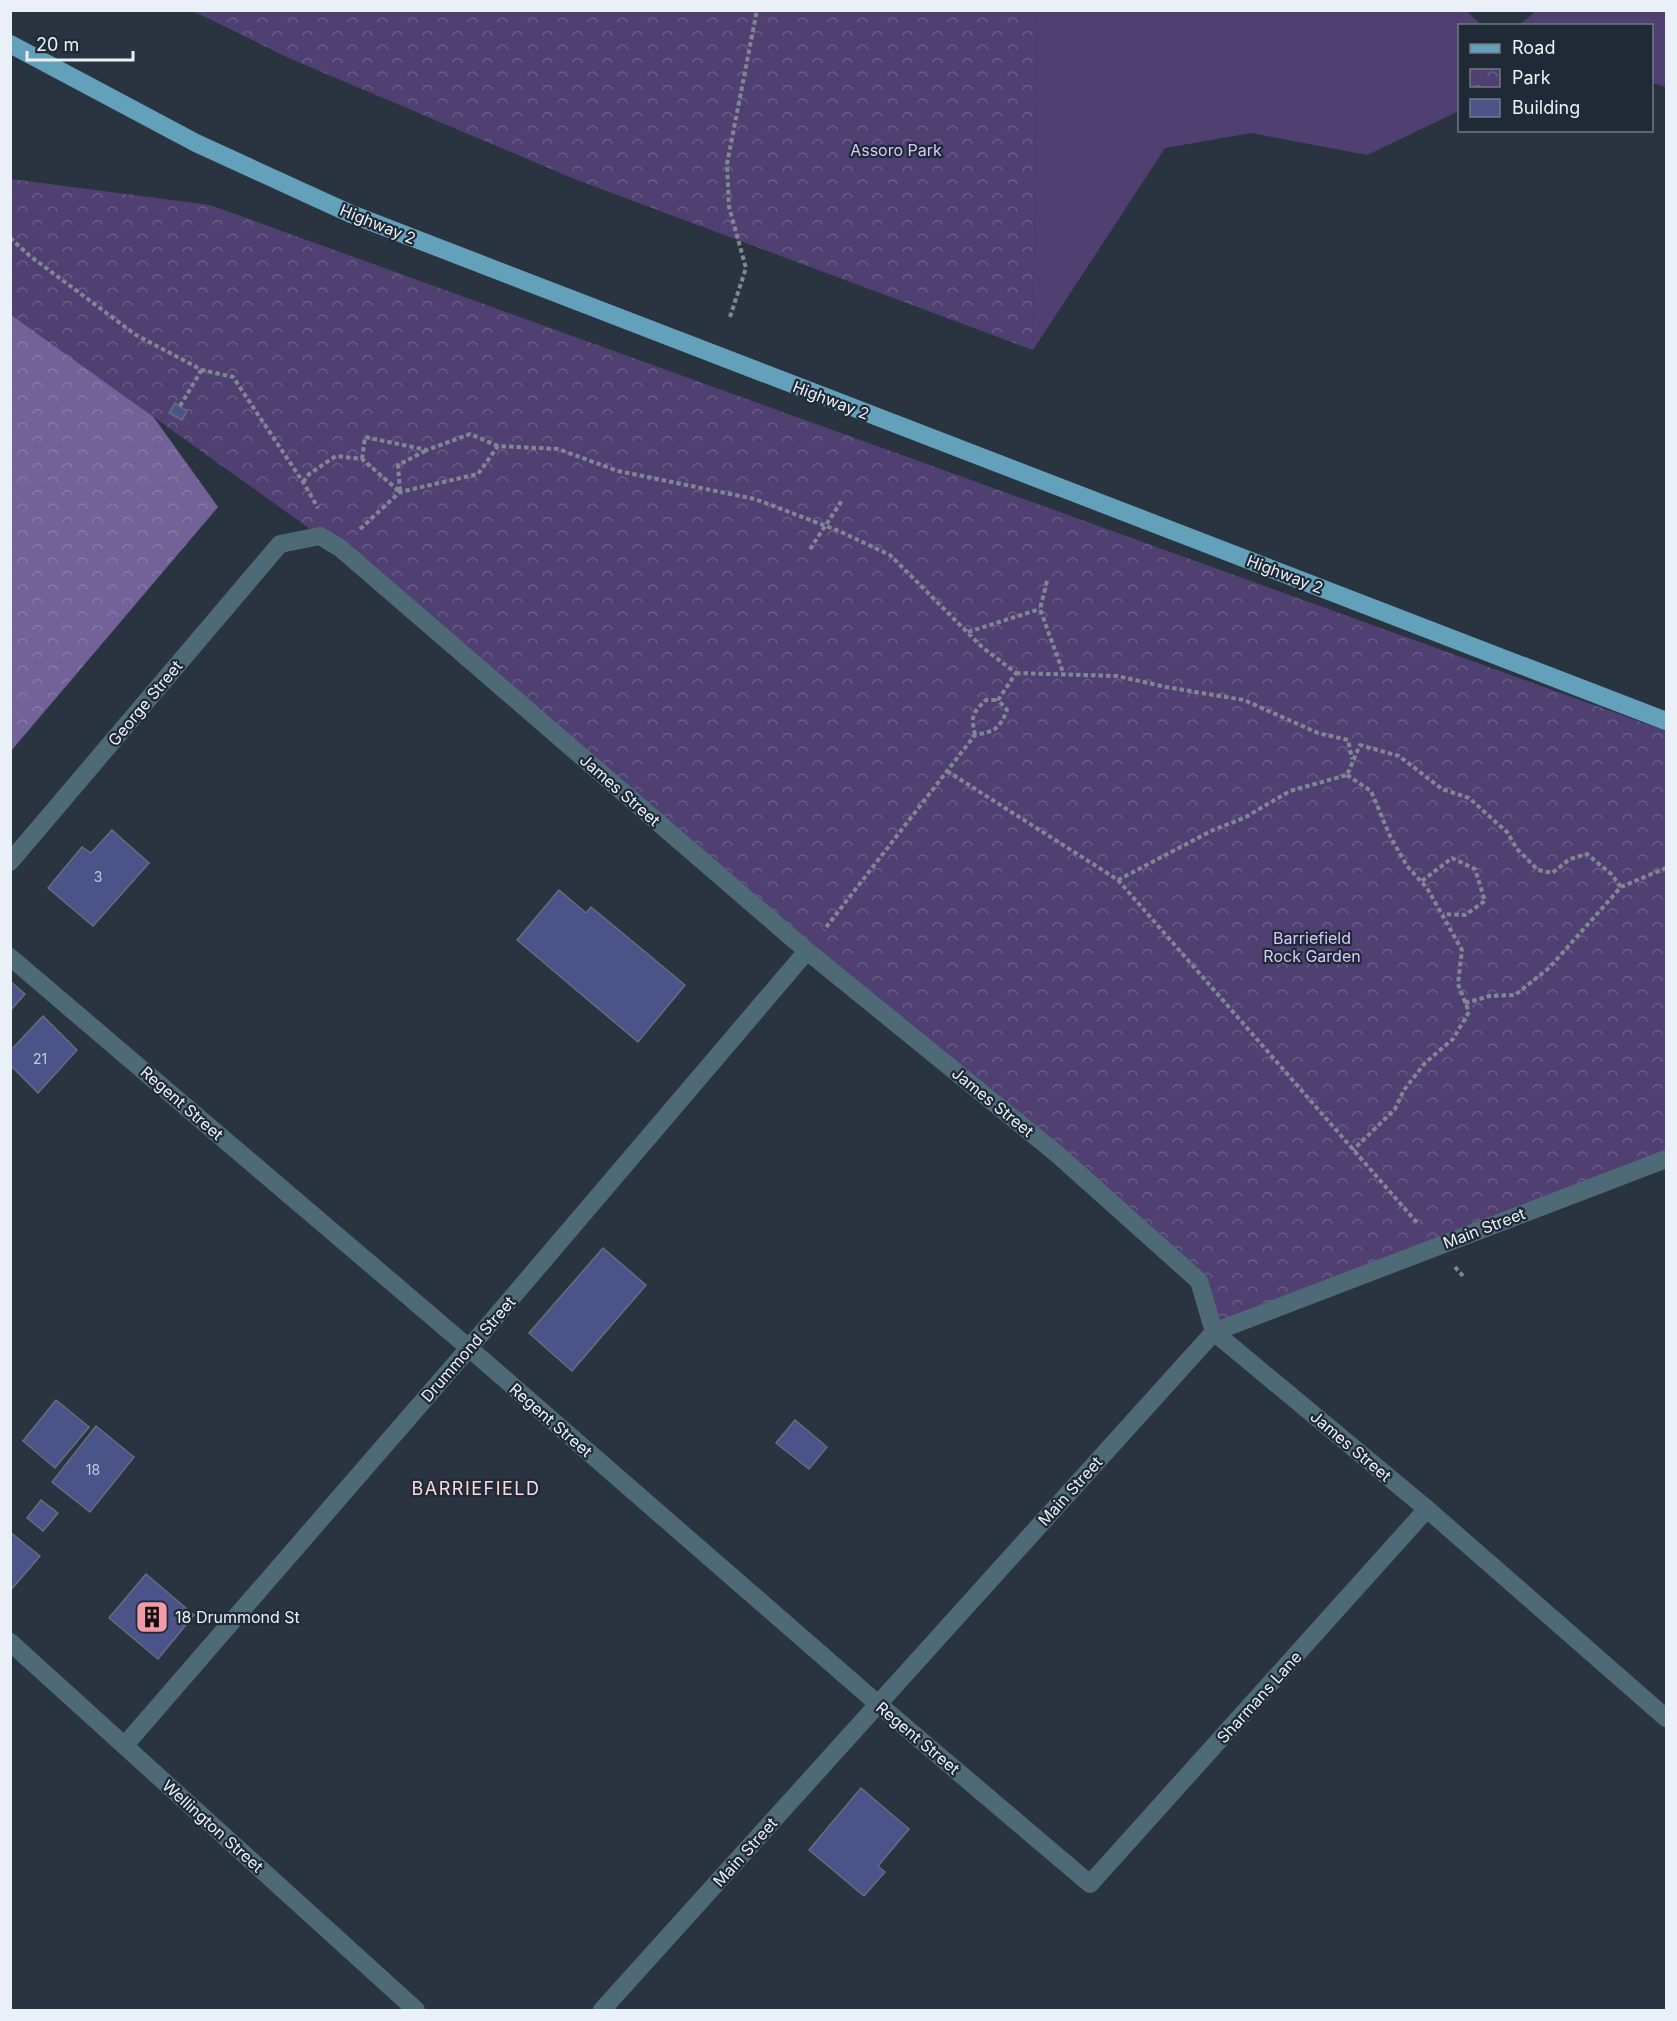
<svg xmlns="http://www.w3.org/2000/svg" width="1677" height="2021" viewBox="0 0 1677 2021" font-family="Inter,sans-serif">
	<defs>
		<pattern id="forest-crowns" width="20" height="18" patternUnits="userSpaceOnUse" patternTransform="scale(1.5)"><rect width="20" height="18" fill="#736298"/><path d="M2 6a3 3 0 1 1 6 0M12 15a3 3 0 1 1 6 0" fill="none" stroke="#8779a7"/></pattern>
		<pattern id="park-crowns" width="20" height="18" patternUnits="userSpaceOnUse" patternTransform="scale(1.5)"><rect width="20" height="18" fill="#504071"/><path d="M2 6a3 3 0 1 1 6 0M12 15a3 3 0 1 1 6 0" fill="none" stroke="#695c86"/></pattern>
	</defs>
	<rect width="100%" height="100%" fill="#293440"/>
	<path fill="#504071" d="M1466,10L1481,25L1460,26L1459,111L1367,155L1251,133L1165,148L1033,350L1037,11Z
		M1536,11H1666V87L1652,83V26L1519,25Z"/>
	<path fill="url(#forest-crowns)" d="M11,290L137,394L218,507L11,751Z"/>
	<path fill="url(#park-crowns)" d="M193,11H1037L1033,350L577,180L291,59Z
		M11,179L210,205L1666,731V1159L1214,1332L1199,1281L320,536L11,315Z"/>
	<path fill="#4a5488" stroke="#696d7d" stroke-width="1.5" d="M175,403L187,411L182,420L169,413Z
		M112,830L149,863L93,926L48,888L82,847L91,853Z
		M559,890L586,913L591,907L685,985L638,1042L517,940Z
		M10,981L25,994L10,1011Z
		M43,1016L77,1050L38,1093L10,1065V1051Z
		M603,1248L646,1285L572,1371L529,1333Z
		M56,1400L89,1427L55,1468L23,1441Z
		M795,1420L827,1447L809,1469L776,1443Z
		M96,1426L134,1457L90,1512L52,1482Z
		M41,1500L58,1513L43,1531L27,1518Z
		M10,1532L40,1556L10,1591Z
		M146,1574L194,1615L158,1659L109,1618Z
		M861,1788L909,1829L878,1866L885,1872L864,1896L809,1850Z"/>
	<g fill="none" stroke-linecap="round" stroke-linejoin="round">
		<path stroke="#7f8892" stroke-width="4" stroke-dasharray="4.5 3" stroke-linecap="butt" d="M10,238L30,256L136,335L202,370L233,377L303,482L318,508
			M730,317L746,268L729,207L727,164L757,10
			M180,406L201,371
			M362,459L365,437L427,450L470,434L498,446
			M303,482L309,474L336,456L362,459L400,492
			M400,491L398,465L427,450
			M360,529L400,492L478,474L498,446L558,449L618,471L755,499L839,531L890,555L982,647L1016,673L998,700L1007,710C999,730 995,731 975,735L824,930
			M810,549L843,499
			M1047,581L1040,609L1064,675
			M968,632L1040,609
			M1016,673L1117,676L1166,687L1244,700L1318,733L1348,740L1352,759
			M975,735C971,716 972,713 986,700H998
			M947,771L1118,880L1213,830L1244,818L1290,791L1347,775L1360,745L1399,756L1442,789L1469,798L1507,832L1517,849L1538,870L1552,873L1570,859L1587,854L1611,874L1621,887
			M1347,775L1371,791L1390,836L1407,866L1427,888L1462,950L1458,984L1469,1012L1453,1039L1425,1063L1404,1090L1395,1109L1353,1150
			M1118,880L1419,1225
			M1422,881L1452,858L1475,869L1485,901L1465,915L1443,914
			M1465,1003L1490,996L1515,995L1549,968L1621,887L1666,868
			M1455,1267L1463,1276"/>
		<path stroke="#4e6a77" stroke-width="18" d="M10,862L280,544L320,536L340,548L807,951L1057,1154L1199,1281L1214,1332L1427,1509L1666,1718
			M10,957L469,1348L878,1704L1090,1884L1427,1509
			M10,1642L416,2010
			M125,1745L469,1348L807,951
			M602,2010L1214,1332L1666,1159"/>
		<path stroke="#63a0b9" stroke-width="18" d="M10,44L196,143L351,214L1666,721"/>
	</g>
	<defs>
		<g id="building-square" transform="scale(1.725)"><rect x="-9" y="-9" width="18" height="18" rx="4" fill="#f39aa8" stroke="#1f2a36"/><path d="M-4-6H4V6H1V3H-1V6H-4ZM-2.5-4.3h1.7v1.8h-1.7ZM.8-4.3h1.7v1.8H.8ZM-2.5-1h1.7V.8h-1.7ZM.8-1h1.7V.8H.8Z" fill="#111"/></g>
	</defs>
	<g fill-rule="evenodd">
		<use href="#building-square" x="152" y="1617"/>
	</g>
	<g text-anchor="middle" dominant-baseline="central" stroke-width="4.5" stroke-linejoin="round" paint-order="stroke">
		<g font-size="14" fill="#c1c9dc">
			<text x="98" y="876">3</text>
			<text x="40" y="1058">21</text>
			<text x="93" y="1469">18</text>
		</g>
		<g font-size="16" fill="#d7c9fb" stroke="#1f2a36">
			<text x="896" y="150">Assoro Park</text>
			<text x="1312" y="938">Barriefield<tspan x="1312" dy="18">Rock Garden</tspan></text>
		</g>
		<g font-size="16" fill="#e9f0f8" stroke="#1f2a36">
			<text transform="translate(378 224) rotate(22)">Highway 2</text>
			<text transform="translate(831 400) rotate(21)">Highway 2</text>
			<text transform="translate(1285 574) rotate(21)">Highway 2</text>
			<text transform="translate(145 703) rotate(-50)">George Street</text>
			<text transform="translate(620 790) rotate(41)">James Street</text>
			<text transform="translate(993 1102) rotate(39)">James Street</text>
			<text transform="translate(182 1103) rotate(41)">Regent Street</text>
			<text transform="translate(1484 1228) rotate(-21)">Main Street</text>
			<text transform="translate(468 1349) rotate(-49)">Drummond Street</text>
			<text transform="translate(551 1420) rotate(41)">Regent Street</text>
			<text transform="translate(1351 1446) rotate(40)">James Street</text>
			<text transform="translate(1070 1491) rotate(-48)">Main Street</text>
			<text transform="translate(1259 1697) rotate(-48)">Sharmans Lane</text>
			<text transform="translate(918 1738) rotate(40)">Regent Street</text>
			<text transform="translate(213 1826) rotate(42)">Wellington Street</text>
			<text transform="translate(745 1852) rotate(-48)">Main Street</text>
		</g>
		<g font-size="16" fill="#e9f0f8" stroke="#1f2a36" text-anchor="start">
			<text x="175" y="1617">18 Drummond St</text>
		</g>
		<g font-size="18" letter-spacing="1.5" fill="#fcd8dd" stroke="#1f2a36">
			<text x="476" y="1488">BARRIEFIELD</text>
		</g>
	</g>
	<rect width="1677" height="2021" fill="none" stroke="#e9f0f8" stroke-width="24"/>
	<rect x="1458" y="24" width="195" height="108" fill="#1f2a36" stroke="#707984" stroke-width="1.5"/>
	<rect x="1470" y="44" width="30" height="9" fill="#63a0b9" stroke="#707984" stroke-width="1.5"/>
	<text x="1512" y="54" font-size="18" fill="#e9f0f8">Road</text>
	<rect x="1470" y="69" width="30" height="18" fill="url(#park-crowns)" stroke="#707984" stroke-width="1.5"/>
	<text x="1512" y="84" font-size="18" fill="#e9f0f8">Park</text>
	<rect x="1470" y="99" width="30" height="18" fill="#4a5488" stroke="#707984" stroke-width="1.5"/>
	<text x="1512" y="114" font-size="18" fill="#e9f0f8">Building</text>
	<path d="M27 51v9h106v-9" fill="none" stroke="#e9f0f8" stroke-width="3"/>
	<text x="36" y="51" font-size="18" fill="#e9f0f8" stroke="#1f2a36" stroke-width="4.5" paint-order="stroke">20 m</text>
</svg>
